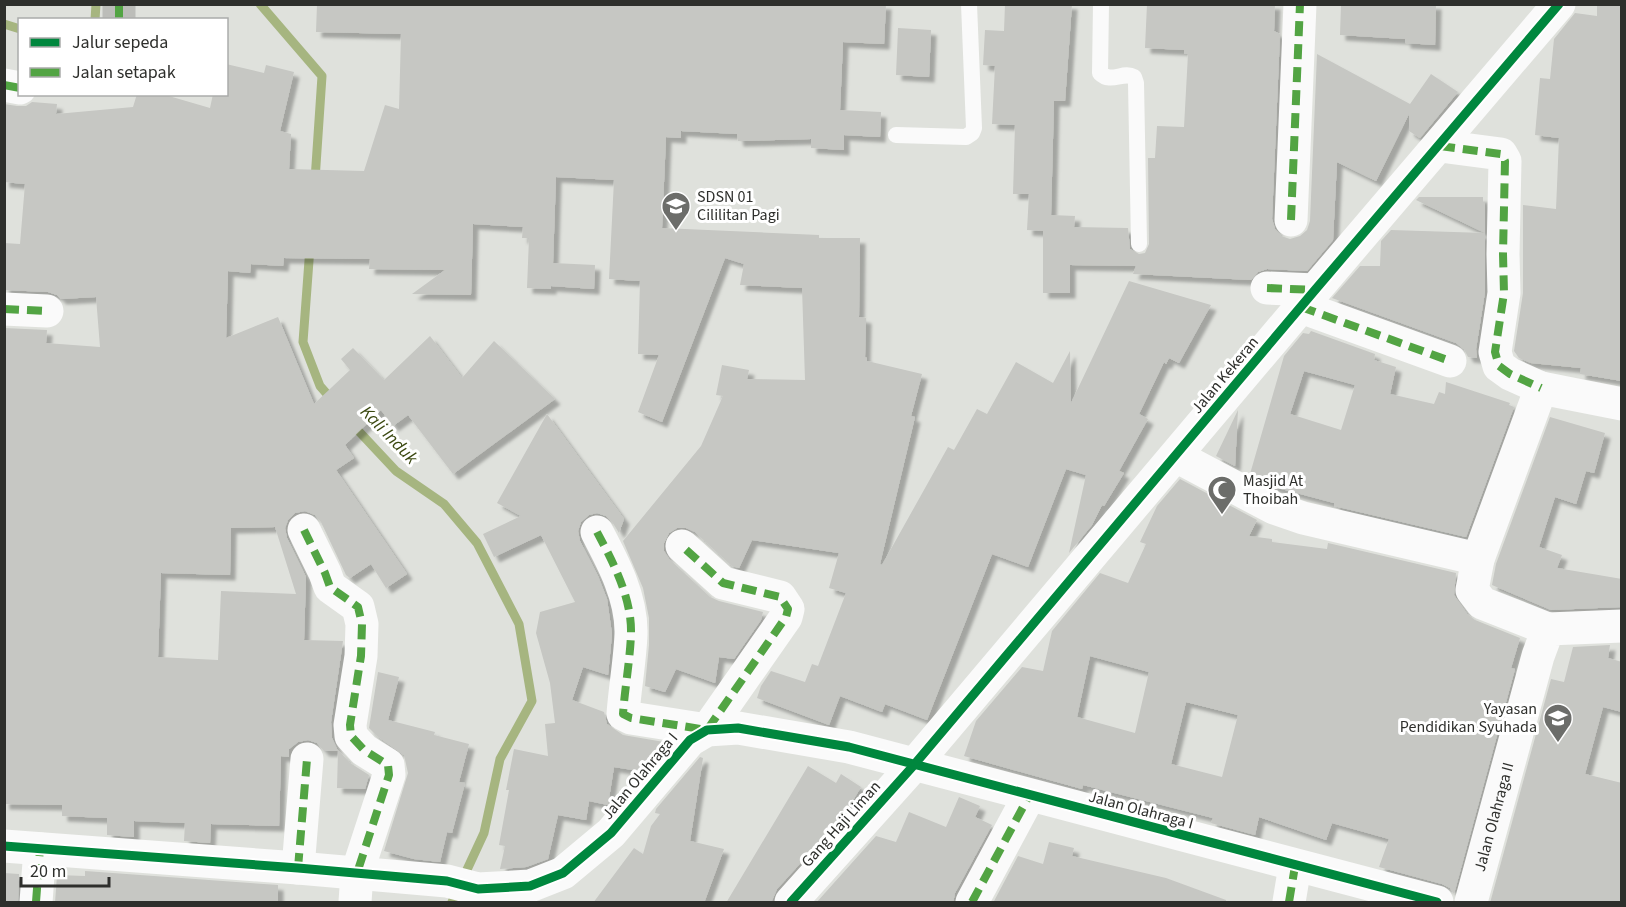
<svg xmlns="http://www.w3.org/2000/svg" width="1626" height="907" viewBox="0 0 1626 907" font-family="'Source Sans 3',sans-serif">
	<defs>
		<filter id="shadow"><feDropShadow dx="5.5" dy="5.5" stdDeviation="1.5" flood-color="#0004"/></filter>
	</defs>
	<rect width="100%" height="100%" fill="#dfe1dc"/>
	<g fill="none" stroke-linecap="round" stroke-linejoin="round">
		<path stroke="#a6b580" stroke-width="9" d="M260,4L322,76L315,180
			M95,20L96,4
			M4,24L20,29
			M310,247L303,342L320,386L334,402
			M352,424L396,471L444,504L477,543L519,624L532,701L500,759L484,833L452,902"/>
	</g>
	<path fill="#c6c7c3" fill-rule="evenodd" filter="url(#shadow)" d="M317,4H886L884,44L843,42L840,110L881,112L880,137L844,135V150L811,148V139L738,141L737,134L681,131V138L666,137L662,228L819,235V238H860L859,317L866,318L865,357L867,358V361L922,374L911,416L915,417L880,564L882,565L948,447L954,450L977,409L987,414L1016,362L1053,383L1070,351L1071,403L1129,281L1211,305L1179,363L1169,358L1166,364L1164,362L1139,414L1148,419L1119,471L1124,473L1104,506L1102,505L1092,525L1069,553L1086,475L1066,469L1028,567L992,554L927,720L885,704L882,712L840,696L829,725L757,698L761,686L771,671L805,682L812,664L818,666L846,593L829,588L839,553L752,540L739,568L732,566L695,532L686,528H677L669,533L664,543V551L669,559L710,597L719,601L763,612L761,620L734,659L719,657L715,683L676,669L665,692L645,686L649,645V618L643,588L623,541L701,446L723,396L716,395L722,365L749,370L747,379L805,380L802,288L740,285L744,264L725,258L662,422L638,412L659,355L638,354L640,281L609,279L614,180L556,177L553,263L595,265L594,289L551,286V289L527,288L529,238H522L523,227L473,224L471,295L412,294L445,270L369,269L370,259L284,258L283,266L251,264L250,273L228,271L226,338L278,317L314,404L350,370L341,359L353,348L384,380L430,336L462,378L494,341L555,399L453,474L408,415L393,426L381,410L345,445L354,458L336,470L407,574L386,588L371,564L350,578L346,575L321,522L315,515L305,511L295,513L288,520L285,528L287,538L306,577L304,640L343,641L331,722L332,738L337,749L350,763L369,775L365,789L337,788L338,751H324L317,743L308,740L298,742L289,749V757L281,756L279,826L211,824L210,843L184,841L185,823L134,821V837L107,835V818L62,816V805L4,804V328L47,330L46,343L100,347L96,297L61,299L57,295L48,292L4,290V243L20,244L25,184L4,182V104L17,106H26L32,102L57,104L56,114L133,107L137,94H162L210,108L213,94H226V64L264,73L266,65L294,72L280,131L291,134L289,169L364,171L385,105L399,109L401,34L316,32ZM275,527L296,594L221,591L218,660L158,657L161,573L230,575L231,528Z
		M1005,4H1072L1065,101H1054L1051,215L1075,216L1074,227L1128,228L1130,249L1139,254L1145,253L1149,244L1148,158H1155L1157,126L1184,127L1188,54H1184V50L1145,48L1147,4H1275L1274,31L1280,34L1272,219L1275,229L1281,236L1290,239L1300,236L1307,230L1310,221L1317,54L1410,104L1431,74L1458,92L1420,138L1409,131V114L1376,181L1337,162L1333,240L1307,271L1267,269L1258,272L1251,280L1133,274L1136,266L1070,265V293H1043V231L1027,230L1029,194H1013L1015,125L992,124L995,66L983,65L985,30L1004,31Z
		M1341,4H1436L1435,45L1405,43V39L1340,35Z
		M1597,4H1622V381L1580,374L1581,368L1531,363L1519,358L1514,351L1523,293V205L1556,209L1559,138L1535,135L1540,78L1550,79L1554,39L1575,13L1597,16Z
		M898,28L931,30L929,77L896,75Z
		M1419,197H1483V202H1485V233L1416,200Z
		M1391,230L1485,233V292L1476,349L1477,358L1468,357L1464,349L1456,343L1332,298L1360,266H1380L1381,241Z
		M1311,331L1375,354L1374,360L1396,367L1390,394L1434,404L1439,392L1445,394L1446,382L1510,403L1509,405L1514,407L1466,537L1334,506V503L1274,487L1250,474L1284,356L1303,333L1309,334ZM1304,371L1355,385L1341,430L1290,414Z
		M1238,410L1235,466L1216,456Z
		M547,414L624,519L619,533L613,523L606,516L597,513L589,515L581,522L578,531L580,541L598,576L607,599L612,634L608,675L583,667L572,700L604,712L607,724L623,735L664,742L639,771L614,767L608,805L589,801L586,820L558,815L548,859L526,867L500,869L505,846L499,845L509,790H506L514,749L548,756L545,724L555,723L550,683L536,633L540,612L575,602L541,535L494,557L483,534L521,516L497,503Z
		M1550,417L1605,433L1594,473L1586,471L1576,504L1555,497L1539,547L1562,555L1557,568L1622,579V607L1551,610L1492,585L1496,564Z
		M1180,479L1257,520L1249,536L1272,539V542L1327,549L1328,543L1456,573L1454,595L1467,614L1475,620L1520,638L1511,668L1515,669L1454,894L1450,888L1442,884L1379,867L1389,839L1332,823L1326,840L1259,817L1255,835L1211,823L1213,818L1083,785L1082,789L964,756L976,721L1022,667L1043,671L1052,631L1100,573L1128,583L1146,544L1140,542L1157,506ZM1090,656L1149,672L1135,733L1077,717ZM1186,702L1238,715L1222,777L1171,764Z
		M1610,645L1608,658L1622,662V712L1603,707L1585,774L1622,783V903H1490L1551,679L1564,682L1573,647Z
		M378,672L399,677L388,720L435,732L434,735L469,744L459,782L465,783L452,833L447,832L440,862L414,859L384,851L408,773L404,755L376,735L369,728Z
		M700,757L703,758L690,841L724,849L704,903H593L634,848L643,854L651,826L660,814L655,813L656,809Z
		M808,766L836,783L841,774L861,787L845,814L777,889L771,903H726Z
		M959,797L980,806L975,817L992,825L955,893L953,903H816L876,836L896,842L909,812L946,827Z
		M1049,842L1074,848L1072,856L1166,878L1226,900V903H993L1018,856L1043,864Z
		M85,871L278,885V903H55L57,875L85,876Z
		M4,873L19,874L18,903H4Z"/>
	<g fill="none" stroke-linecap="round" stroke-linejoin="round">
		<path stroke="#bcbdb9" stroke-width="33" stroke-dasharray="33 16" stroke-linecap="butt" d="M119,20V4"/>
		<path stroke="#fafafa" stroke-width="16" d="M1101,4L1100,73C1111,84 1123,71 1134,77L1136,83L1139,244
			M896,135L966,137L972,133L974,128L969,4"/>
		<g stroke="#fafafa" stroke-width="33">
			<path d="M4,85L20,88"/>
			<path d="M1440,146L1501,154L1505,161L1503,254L1504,293L1495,352L1499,366L1510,374L1541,388"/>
			<path d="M1291,220L1300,4"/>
			<path d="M1267,288L1315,290"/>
			<path d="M1301,307L1450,361"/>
			<path d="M4,309L47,311"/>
			<path d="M1176,456L1274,508L1303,518L1478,559"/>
			<path d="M304,530L325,573L330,587L358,607L362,624L361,656L350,725L351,736L364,750L388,765L389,775L357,873L355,902"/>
			<path d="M597,532C613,562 632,598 631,634C630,660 625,687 623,714L631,718L707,730L786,617L788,609L780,597L723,583L682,546"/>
			<path d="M1548,629L1482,603L1472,590L1478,559L1541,388L1622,404"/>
			<path d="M4,846L298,868L447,881L478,889L530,886L563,873L611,833L690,740L707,730L738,728L849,747L1437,902"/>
			<path d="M298,868L307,759"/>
			<path d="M36,902L40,849"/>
			<path d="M791,902L914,765L1315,290L1559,4"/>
			<path d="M972,902L1029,796"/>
			<path d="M1289,902L1295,866"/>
			<path id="s1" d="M1471,902L1538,656L1548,629L1622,626"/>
		</g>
		<path stroke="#52a443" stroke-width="8" stroke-dasharray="15 8" stroke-linecap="butt" d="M119,20V4
			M4,85L20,88
			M1440,146L1501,154L1505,161L1503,254L1504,293L1495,352L1499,366L1510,374L1541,388
			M1291,220L1300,4
			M1267,288L1315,290
			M1301,307L1450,361
			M4,309L47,311
			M304,530L325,573L330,587L358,607L362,624L361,656L350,725L351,736L364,750L388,765L389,775L357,873
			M597,532C613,562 632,598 631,634C630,660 625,687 623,714L631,718L707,730L786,617L788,609L780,597L723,583L682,546
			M298,868L307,759
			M36,902L40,849
			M972,902L1029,796
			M1289,902L1295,866"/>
		<g stroke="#fff" stroke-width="13">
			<path id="cycleway" d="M4,846L298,868L447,881L478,889L530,886L563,873L611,833L690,740L707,730L738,728L849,747L1437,902
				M791,902L914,765L1315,290L1559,4"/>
		</g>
		<use href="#cycleway" stroke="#00873e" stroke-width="9"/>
	</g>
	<defs>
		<g id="school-pin" transform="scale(1.5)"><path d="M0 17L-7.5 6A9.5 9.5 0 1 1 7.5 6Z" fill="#6c6d6a" stroke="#fff"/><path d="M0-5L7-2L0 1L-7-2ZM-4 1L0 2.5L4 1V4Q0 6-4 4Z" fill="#fff"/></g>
		<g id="mosque-pin" transform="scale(1.5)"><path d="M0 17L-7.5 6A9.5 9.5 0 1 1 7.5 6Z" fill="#6c6d6a" stroke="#fff"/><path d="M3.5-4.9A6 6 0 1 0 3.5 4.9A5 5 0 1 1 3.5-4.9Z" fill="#fff"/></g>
	</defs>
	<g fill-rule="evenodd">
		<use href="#school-pin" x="676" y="206"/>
		<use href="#mosque-pin" x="1222" y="490"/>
		<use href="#school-pin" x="1558" y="718"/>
	</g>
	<g text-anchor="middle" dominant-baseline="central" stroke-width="6" stroke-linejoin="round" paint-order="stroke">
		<g font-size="16" fill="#2e2f2c" stroke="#fff" text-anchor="start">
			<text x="697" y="197">SDSN 01<tspan x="697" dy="18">Cililitan Pagi</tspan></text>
			<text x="1243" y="481">Masjid At<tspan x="1243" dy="18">Thoibah</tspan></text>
			<text x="1537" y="709" text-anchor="end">Yayasan<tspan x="1537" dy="18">Pendidikan Syuhada</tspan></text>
		</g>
		<g font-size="16" fill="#2e2f2c" stroke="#fff">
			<text transform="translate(1225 375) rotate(-50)">Jalan Kekeran</text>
			<text transform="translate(640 776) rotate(-50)">Jalan Olahraga I</text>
			<text transform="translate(1141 810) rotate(15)">Jalan Olahraga I</text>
			<text stroke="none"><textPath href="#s1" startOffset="88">Jalan Olahraga II</textPath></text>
			<text transform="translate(841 824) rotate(-48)">Gang Haji Liman</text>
		</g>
		<g font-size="18" font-style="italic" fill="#3b4911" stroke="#fff">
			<text transform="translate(389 435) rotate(46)">Kali Induk</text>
		</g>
	</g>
	<rect width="1626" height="907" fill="none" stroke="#2e2f2c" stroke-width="12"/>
	<rect x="18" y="18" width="210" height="78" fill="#ffffff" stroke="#abacab" stroke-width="1.5"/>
	<rect x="30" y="38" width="30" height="9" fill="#00873e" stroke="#abacab" stroke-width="1.5"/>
	<text x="72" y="48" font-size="18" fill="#2e2f2c">Jalur sepeda</text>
	<rect x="30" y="68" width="30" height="9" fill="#52a443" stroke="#abacab" stroke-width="1.5"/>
	<text x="72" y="78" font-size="18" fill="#2e2f2c">Jalan setapak</text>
	<path d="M21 877v9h88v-9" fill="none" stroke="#2e2f2c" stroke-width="3"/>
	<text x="30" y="877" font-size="18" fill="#2e2f2c" stroke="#ffffff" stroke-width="4.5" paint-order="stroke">20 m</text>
</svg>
